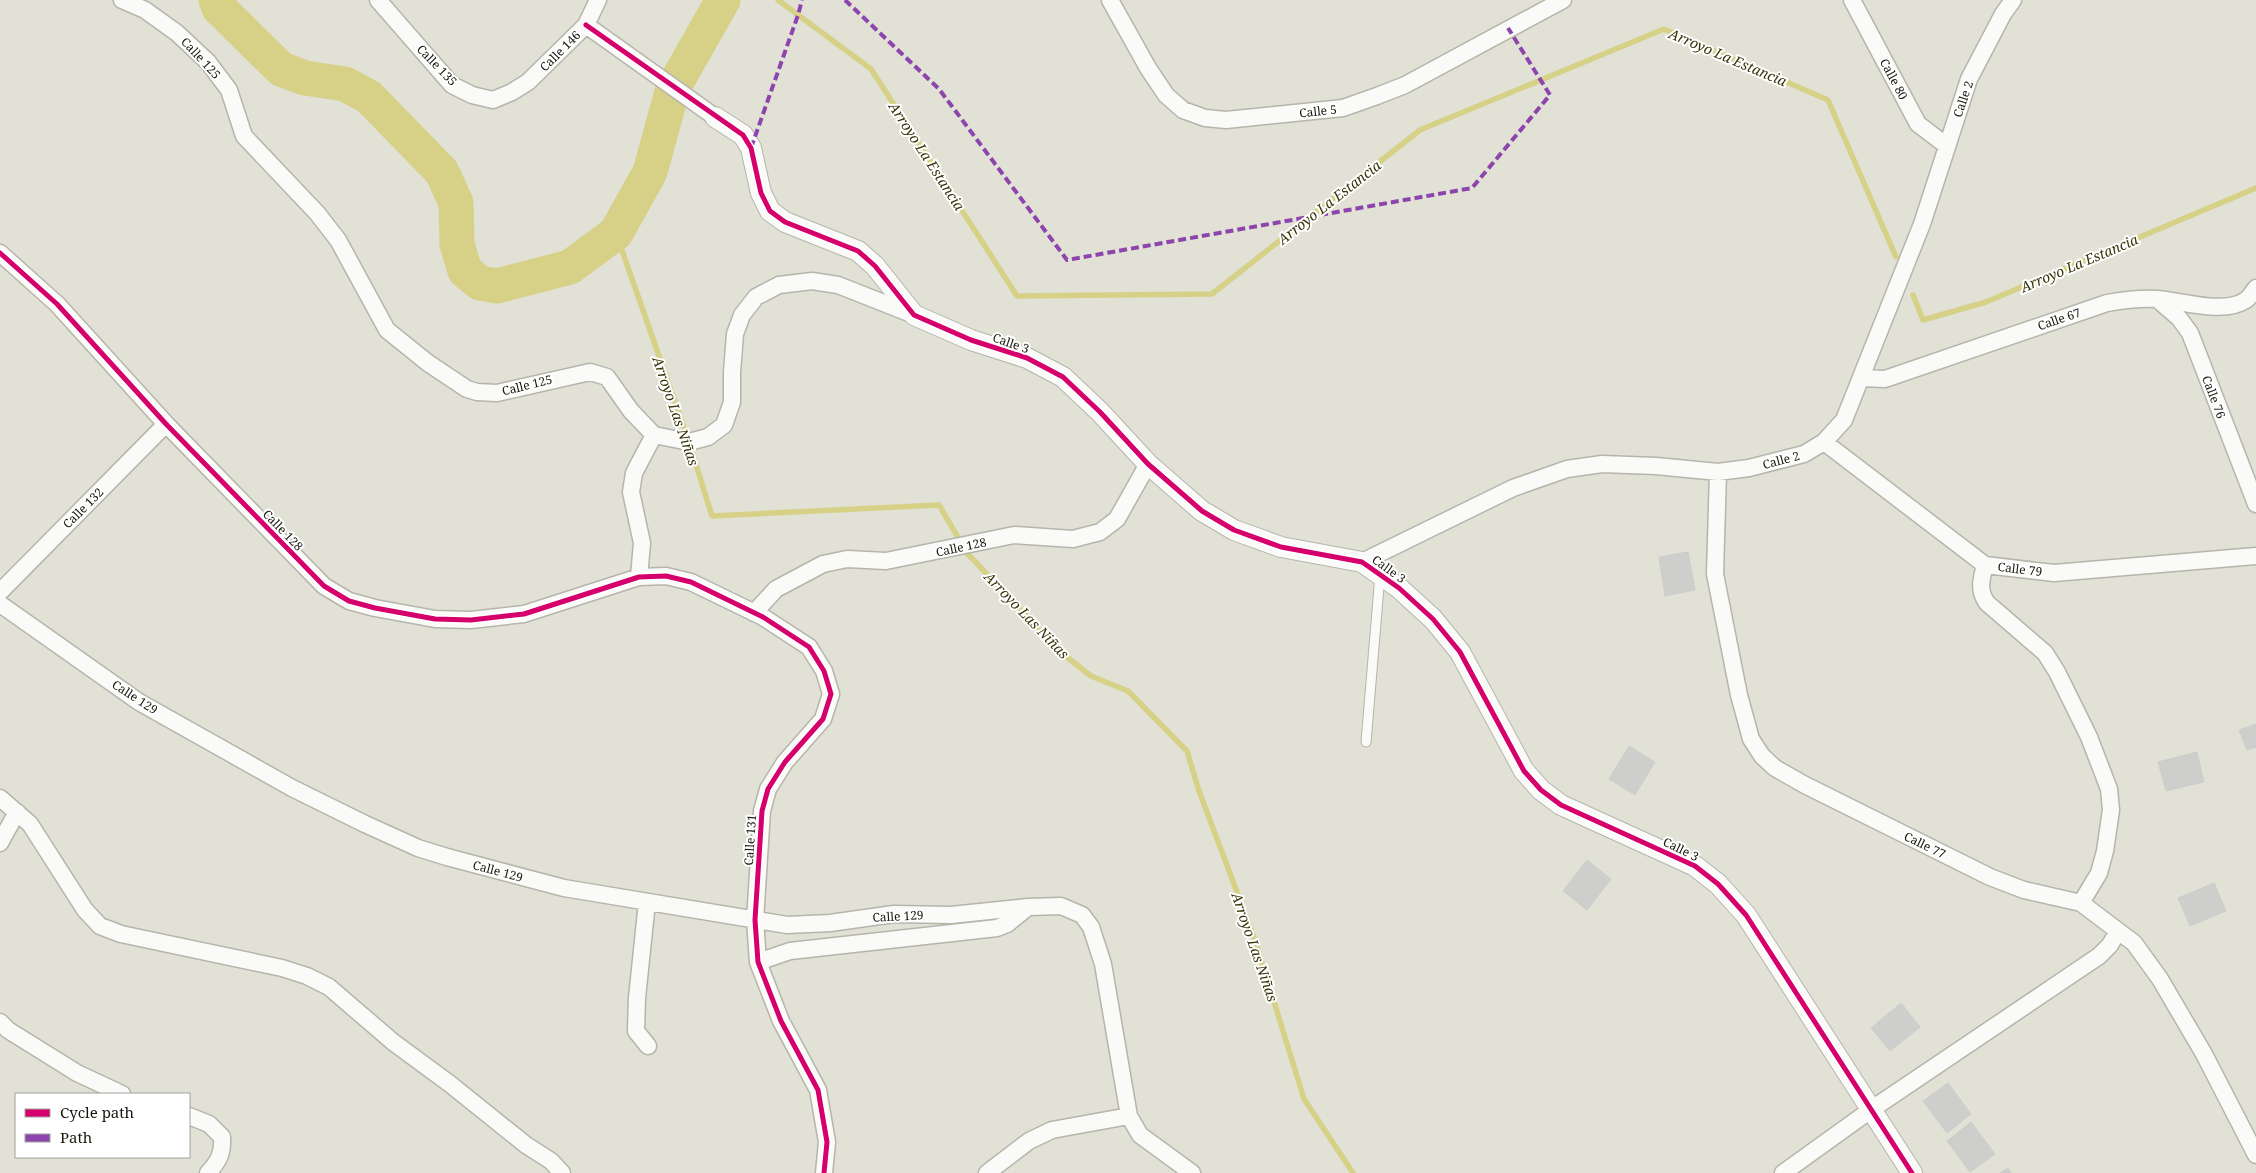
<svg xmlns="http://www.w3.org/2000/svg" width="2256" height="1173" viewBox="0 0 2256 1173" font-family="'Noto Serif',serif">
	<rect width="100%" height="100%" fill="#e1e1d5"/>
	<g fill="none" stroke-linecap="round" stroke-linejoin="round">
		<path stroke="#d6d187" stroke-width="5.5" d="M778,0L871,69L1017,296L1212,294L1420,130L1664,29L1828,100L1896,257
			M616,233L689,442L712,516L939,505L967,553L1058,650L1091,676L1128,691L1187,751L1199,791L1255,940L1304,1099L1353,1173
			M1913,295L1923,320L1986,302L2256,188"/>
		<path stroke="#d6d187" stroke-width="35" d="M216,0L219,8L281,69L305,78L345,84L369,97L442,172L456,203L457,244L465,271L480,283L497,286L570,267L616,233L650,172L673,88L723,0"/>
	</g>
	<path fill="#cececd" stroke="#cdcdcc" d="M1688,552L1695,590L1665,596L1659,557Z
		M2256,724V747L2247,750L2239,730Z
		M1629,746L1655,762L1635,795L1609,779Z
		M2197,752L2204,782L2166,791L2158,762Z
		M1587,860L1611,879L1587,910L1563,891Z
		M2214,883L2226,911L2190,926L2178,898Z
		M1901,1003L1920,1027L1890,1051L1871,1028Z
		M1948,1083L1971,1114L1947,1133L1923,1101Z
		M1971,1122L1995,1154L1970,1172L1947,1141Z
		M2008,1168L2011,1173H2000Z"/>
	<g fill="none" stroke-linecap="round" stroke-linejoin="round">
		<g stroke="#b6b5ab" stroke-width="11">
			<path id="service" d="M1366,742L1380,575"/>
		</g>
		<g stroke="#b6b5ab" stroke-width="19">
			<path id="minor" d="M122,0L145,10L177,33L208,62L229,90L244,136L317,213L338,240L387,330L428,363L467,389L477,392L497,393L590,372L607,377L631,411L654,435L689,442L708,437L724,425L732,402V372L735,334L742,315L756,297L779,285L812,281L838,285L914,315
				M378,0L452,85L472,95L493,100L512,92L528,82L586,25L598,0
				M1110,0L1148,68L1166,95L1183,110L1205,118L1226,120L1343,108L1377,96L1405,85L1563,0
				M1852,0L1918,124L1947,146
				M586,25L715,117
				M0,253L57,304L166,424L324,586L349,601L375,608L435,619L471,620L524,614L639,577L666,576L691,582L763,617L809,647L824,671L831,694L823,719L785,762L768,789L762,811L755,920L758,962L781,1021L818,1090L827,1142L824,1173
				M2157,299L2179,318L2190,333L2256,504
				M1861,378L1885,379L2107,303C2124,300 2141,298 2158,299C2183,301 2224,315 2246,300C2250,297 2253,292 2256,288
				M1824,442L1985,565L2054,573L2256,556
				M1718,472L1715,574L1739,695L1751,739L1762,756L1775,768L1805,785L1990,877L2024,890L2081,903L2134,943L2160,979L2204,1054L2256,1155
				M1362,562L1513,488L1567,469L1602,464L1656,466L1718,472L1749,468L1804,454L1824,442L1844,420L1922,224L1969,79L2003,14L2013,0
				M1985,565C1981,580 1978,590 1987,603L2045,653L2057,672L2089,737L2109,789L2111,810L2105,851L2099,873L2081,903
				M639,577L642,543L631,492L634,473L654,435
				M0,592L166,424
				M0,604L139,702L292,788L365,824L418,848L447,857L564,888L787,925L830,923L894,914L951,915L1028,907L1061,906L1082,915L1091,927L1103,964L1129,1116L1140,1135L1192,1173
				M754,613L776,589L823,564L847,559L886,561L1014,535L1073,539L1100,532L1117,519L1148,464
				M0,798L30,824L85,910L100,926L121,934L282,968L307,976L329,987L393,1042L450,1084L526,1145L551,1161L562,1173
				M0,843L17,812
				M647,902L637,998L636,1031L648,1046
				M758,962L790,951L997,928L1007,924L1028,907
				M0,1022L8,1030L77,1073L122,1094
				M189,1116L209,1124L222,1137C223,1153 219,1161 208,1173
				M987,1173L1029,1141L1052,1130L1129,1116
				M1783,1173L1872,1109L2099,956L2110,945L2118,931"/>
		</g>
		<g stroke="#b6b5ab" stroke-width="22">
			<path id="tertiary" d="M715,117L743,135L751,148L761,193L770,211L785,222L858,251L875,266L914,315L971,340L1027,358L1063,377L1100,412L1148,464L1202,511L1234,530L1281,547L1362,562L1399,588L1433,619L1460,652L1524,771L1541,790L1561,805L1695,866L1718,884L1746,915L1912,1173"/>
		</g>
		<use href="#service" stroke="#fafaf9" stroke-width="9"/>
		<use href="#minor" stroke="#fafaf9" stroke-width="16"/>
		<use href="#tertiary" stroke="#fafaf9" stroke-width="20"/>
		<path stroke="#8e44ad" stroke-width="4" stroke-dasharray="8 4" stroke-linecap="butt" d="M845,0L939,89L1067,260L1472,188L1550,95L1508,28
			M751,148L798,15L802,0"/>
		<g stroke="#fff" stroke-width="8">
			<path id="cycleway" d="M586,25L743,135L751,148L761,193L770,211L785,222L858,251L875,266L914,315L971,340L1027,358L1063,377L1100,412L1148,464L1202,511L1234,530L1281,547L1362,562L1399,588L1433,619L1460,652L1524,771L1541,790L1561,805L1695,866L1718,884L1746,915L1912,1173
				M0,253L57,304L166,424L324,586L349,601L375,608L435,619L471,620L524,614L639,577L666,576L691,582L763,617L809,647L824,671L831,694L823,719L785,762L768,789L762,811L755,920L758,962L781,1021L818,1090L827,1142L824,1173"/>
		</g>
		<use href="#cycleway" stroke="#d6006c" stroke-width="5"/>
	</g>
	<g text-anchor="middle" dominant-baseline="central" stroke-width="4" stroke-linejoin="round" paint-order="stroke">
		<g font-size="12" fill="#17160e" stroke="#fff">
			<text transform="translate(560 51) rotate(-45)">Calle 146</text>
			<text transform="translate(201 58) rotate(47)">Calle 125</text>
			<text transform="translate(437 65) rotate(46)">Calle 135</text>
			<text transform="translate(1894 79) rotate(62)">Calle 80</text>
			<text transform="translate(1963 99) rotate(-71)">Calle 2</text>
			<text transform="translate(1318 111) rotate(-6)">Calle 5</text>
			<text transform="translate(2059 319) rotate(-19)">Calle 67</text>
			<text transform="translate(1011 343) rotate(19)">Calle 3</text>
			<text transform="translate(527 385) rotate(-14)">Calle 125</text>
			<text transform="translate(2214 397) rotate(69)">Calle 76</text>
			<text transform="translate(1781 460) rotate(-15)">Calle 2</text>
			<text transform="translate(83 508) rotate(-45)">Calle 132</text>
			<text transform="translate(283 530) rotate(46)">Calle 128</text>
			<text transform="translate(961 547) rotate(-12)">Calle 128</text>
			<text transform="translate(1389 569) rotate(36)">Calle 3</text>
			<text transform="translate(2020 569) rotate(7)">Calle 79</text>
			<text transform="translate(135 697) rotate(33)">Calle 129</text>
			<text transform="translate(750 840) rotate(-86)">Calle 131</text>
			<text transform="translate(1925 845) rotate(26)">Calle 77</text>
			<text transform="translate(1681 849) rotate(26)">Calle 3</text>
			<text transform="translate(498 871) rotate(15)">Calle 129</text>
			<text transform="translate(898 916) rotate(-3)">Calle 129</text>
		</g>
		<g font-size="14" font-style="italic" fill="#383408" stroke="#fff">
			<text transform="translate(1728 57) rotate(23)">Arroyo La Estancia</text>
			<text transform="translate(927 156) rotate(57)">Arroyo La Estancia</text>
			<text transform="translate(1329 202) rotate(-38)">Arroyo La Estancia</text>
			<text transform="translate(2079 263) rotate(-23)">Arroyo La Estancia</text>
			<text transform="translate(676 411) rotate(71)">Arroyo Las Niñas</text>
			<text transform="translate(1027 615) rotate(46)">Arroyo Las Niñas</text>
			<text transform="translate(1255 947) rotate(71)">Arroyo Las Niñas</text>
		</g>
	</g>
	<rect x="15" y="1093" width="175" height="65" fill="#ffffff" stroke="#a2a29f"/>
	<rect x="25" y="1109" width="25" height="8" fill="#d6006c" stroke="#a2a29f"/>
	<text x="60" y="1118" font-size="15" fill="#17160e">Cycle path</text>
	<rect x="25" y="1134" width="25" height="8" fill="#8e44ad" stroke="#a2a29f"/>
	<text x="60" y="1143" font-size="15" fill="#17160e">Path</text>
</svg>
